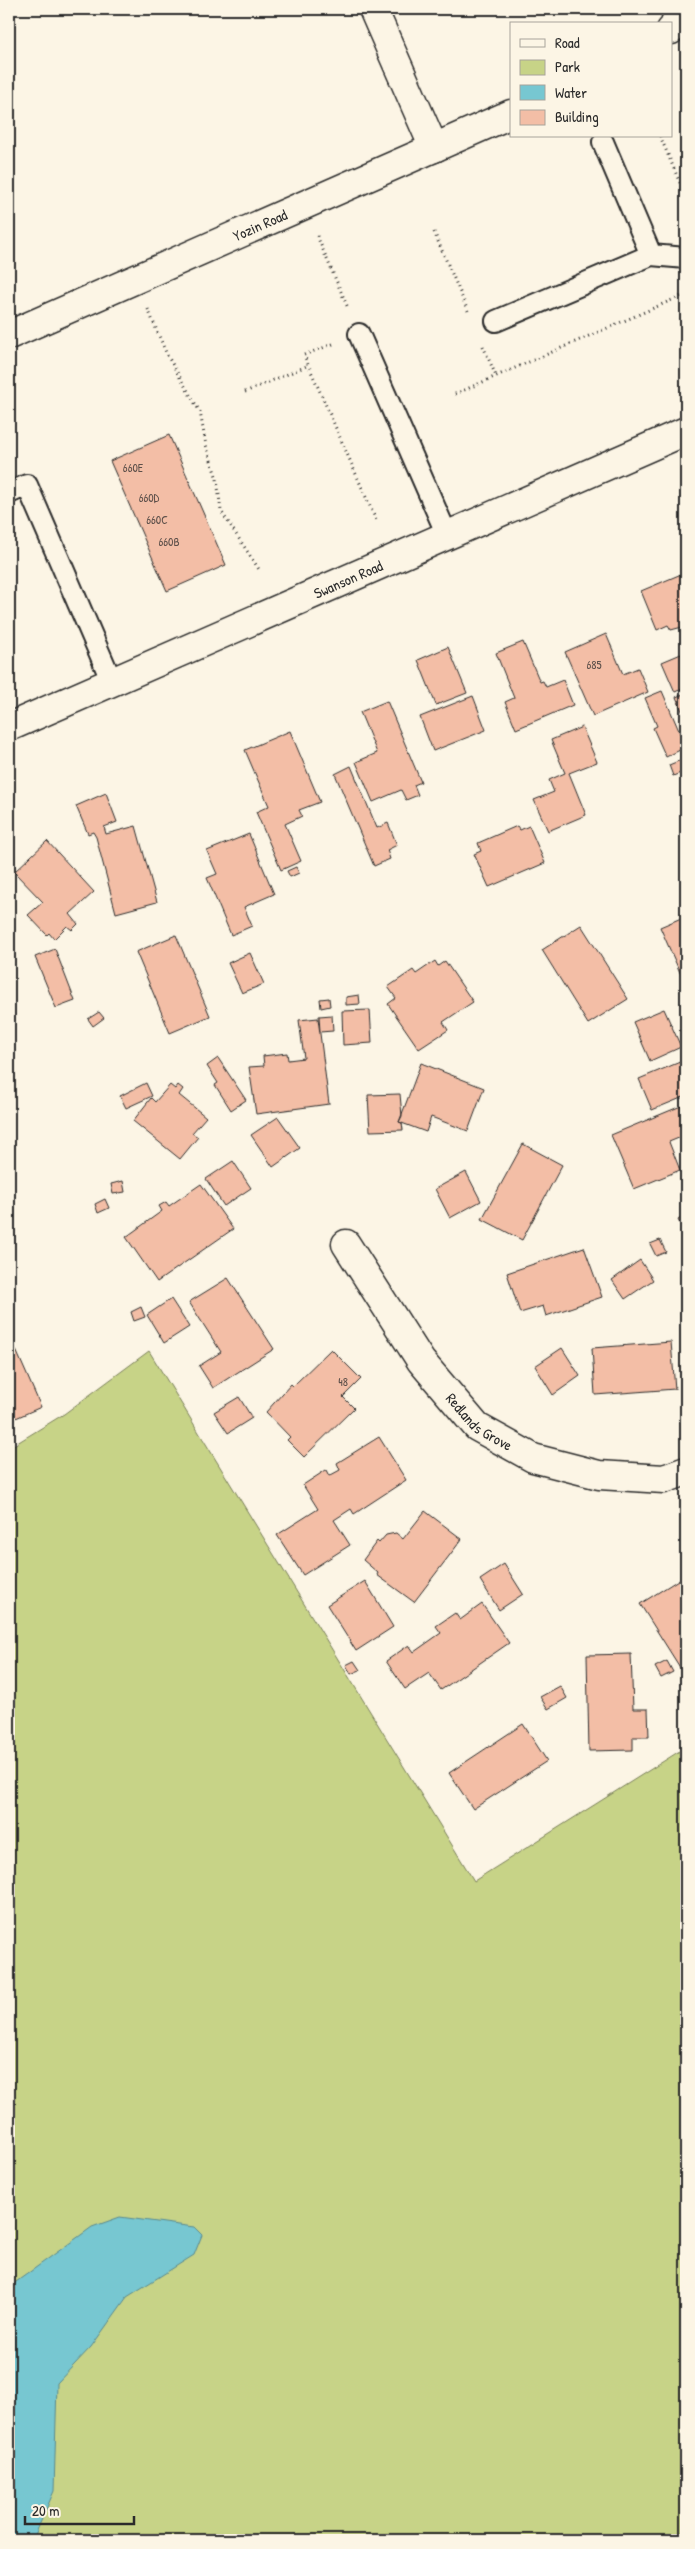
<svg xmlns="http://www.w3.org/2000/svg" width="695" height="2549" viewBox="0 0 695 2549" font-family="'Patrick Hand',sans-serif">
	<rect width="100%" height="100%" fill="#fcf5e5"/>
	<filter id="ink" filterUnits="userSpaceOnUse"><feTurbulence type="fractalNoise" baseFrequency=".02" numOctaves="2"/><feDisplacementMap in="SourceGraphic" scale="10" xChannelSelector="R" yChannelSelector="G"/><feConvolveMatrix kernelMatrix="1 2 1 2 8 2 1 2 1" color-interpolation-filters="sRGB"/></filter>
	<g filter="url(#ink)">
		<path fill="#c7d387" stroke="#797f59" d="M149,1351L474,1881L686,1747V2540H9V1448L64,1414Z"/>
		<path fill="#77c7d1" stroke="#59898f" d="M120,2217L194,2227L202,2235L194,2255L127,2297L91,2347L57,2383L54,2491L35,2535L28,2540H9V2287L92,2227Z"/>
		<path fill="#f3bea6" stroke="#2b2b2b" d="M169,435L226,565L167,591L110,461Z
			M686,572V626L671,630L668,625L657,630L641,591Z
			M606,634L623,674L638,668L648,692L593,716L565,652Z
			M523,642L540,682L543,681L546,687L563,680L573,705L516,729L505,702L514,698L496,653Z
			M448,647L467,693L436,705L418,660Z
			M681,654L686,667V687L675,692L662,662Z
			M662,691L686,747L666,757L653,728L657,726L645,698Z
			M686,693V720L676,697Z
			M473,696L486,730L433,751L420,717Z
			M387,701L421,782L414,785L418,795L406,800L401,790L373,802L356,762L377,753L360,712Z
			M582,727L597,762L569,773L586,815L548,831L534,800L554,792L549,780L565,773L551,740Z
			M290,731L320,802L299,810L302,816L285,824L301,861L281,870L256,812L269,806L245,750Z
			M686,758V771L673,776L669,765Z
			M351,766L377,828L388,823L397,845L387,850L390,859L374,866L335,774Z
			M106,793L117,822L104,827L106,834L136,826L157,902L116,913L96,837L93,832L88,834L76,806Z
			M517,826L520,830L529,826L545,863L489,887L474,854L481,851L478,843Z
			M249,834L274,894L244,907L252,926L231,935L207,878L217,874L207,851Z
			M47,841L94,892L70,914L78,924L72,930L67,926L54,939L49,933L47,935L28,915L43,902L14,872Z
			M296,867L299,873L290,877L287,871Z
			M686,916V986L660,927Z
			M581,925L628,999L588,1024L542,950Z
			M176,935L210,1016L170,1033L136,952Z
			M55,949L75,1001L56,1008L35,957Z
			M250,953L264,984L242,993L228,963Z
			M435,961L438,966L445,961L473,1002L443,1022L448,1030L419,1049L388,1004L396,998L388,987L413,970L416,974Z
			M359,995L360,1004L346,1005V997Z
			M329,998L330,1006L321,1008L320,999Z
			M664,1009L681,1047L650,1061L633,1022Z
			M370,1010L372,1043L343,1045L342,1011Z
			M99,1012L104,1018L93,1026L88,1019Z
			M332,1015L333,1031L320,1032L319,1016Z
			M318,1018L329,1104L256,1114L249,1067L264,1066L263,1056L287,1053L288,1060L304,1058L299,1020Z
			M218,1058L246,1100L231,1110L215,1085L218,1083L207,1066Z
			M680,1062L686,1075V1096L652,1110L639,1079Z
			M421,1063L484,1088L468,1131L431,1117L426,1132L399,1122Z
			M146,1083L152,1096L126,1108L120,1096Z
			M170,1085L175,1089L178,1085L183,1089L179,1095L206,1117L192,1133L198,1137L180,1159L133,1121L151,1098L155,1102Z
			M400,1094L402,1116L399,1122L402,1123L403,1130L370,1131L368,1095Z
			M681,1106L686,1120V1135L669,1142L680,1170L634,1189L611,1135Z
			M278,1117L300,1148L273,1167L251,1135Z
			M523,1144L562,1165L522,1240L482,1219Z
			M233,1161L251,1188L224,1206L206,1179Z
			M466,1172L481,1201L450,1218L435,1189Z
			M123,1181L125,1192L113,1194L111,1184Z
			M201,1184L233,1229L157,1282L126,1237L162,1211L159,1206L166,1202L169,1206Z
			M105,1199L109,1208L98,1213L95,1204Z
			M686,1215V1234L678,1220Z
			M660,1240L666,1252L656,1256L650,1244Z
			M584,1247L602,1297L546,1316L543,1306L520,1313L507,1273Z
			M640,1260L653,1280L625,1299L612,1280Z
			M228,1278L274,1349L213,1388L199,1366L221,1352L189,1302Z
			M171,1299L189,1327L164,1343L147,1315Z
			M141,1307L145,1317L134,1321L131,1312Z
			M9,1334L41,1407L9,1421Z
			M671,1342L675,1389L595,1395L592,1348Z
			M562,1348L580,1376L553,1395L535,1366Z
			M331,1349L361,1379L343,1397L354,1408L304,1457L287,1440L290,1437L266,1412L291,1384L293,1386Z
			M239,1397L252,1418L228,1433L214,1412Z
			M379,1437L406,1480L354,1514L351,1509L334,1520L350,1545L303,1575L277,1535L318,1509L303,1485L326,1470L329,1476L340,1470L337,1463Z
			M425,1511L462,1539L414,1602L377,1575L378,1573L363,1560L377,1541L379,1543L386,1535L396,1533L403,1539Z
			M504,1564L523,1594L499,1610L480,1580Z
			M686,1575V1666L681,1669L640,1604Z
			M365,1581L393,1627L356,1651L327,1605Z
			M482,1604L509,1643L441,1690L429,1673L405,1689L386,1661L409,1645L414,1652L441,1633L436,1626L455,1613L460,1620Z
			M631,1654L633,1709H648L649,1737H633V1750L589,1751L587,1655Z
			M354,1661L360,1670L351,1674L346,1665Z
			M667,1661L673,1672L661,1678L655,1667Z
			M560,1686L567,1698L548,1709L540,1697Z
			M523,1724L547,1761L473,1809L449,1773Z"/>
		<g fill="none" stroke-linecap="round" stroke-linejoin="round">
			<g stroke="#2b2b2b" stroke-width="24">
				<path id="service" d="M603,142L651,255L686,258
					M496,321L651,255
					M359,334L447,535
					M9,493L27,485L112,682"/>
			</g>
			<g stroke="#2b2b2b" stroke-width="31">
				<g id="minor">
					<path d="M373,9L434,148"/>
					<path d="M671,30L675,26L678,9"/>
					<path id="s1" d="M9,335L511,114"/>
					<path id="s2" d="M346,1244L421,1361L477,1427L533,1458L599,1475L664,1479L686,1471"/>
				</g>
			</g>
			<g stroke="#2b2b2b" stroke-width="31">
				<g id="secondary">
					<path id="s3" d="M9,727L686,431"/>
				</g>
			</g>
			<path stroke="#2b2b2b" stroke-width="3" stroke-dasharray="1 4" stroke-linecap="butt" d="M660,136L686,197
				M434,232L468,311
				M317,236L348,308
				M148,309L167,355L200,412L206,445L217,479L221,511L260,571
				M333,344L304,355L376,520
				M483,346L496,376
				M245,392L309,365
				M455,394L686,294"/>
			<use href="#service" stroke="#fcf5e5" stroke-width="20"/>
			<use href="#minor" stroke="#fcf5e5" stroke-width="28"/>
			<use href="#secondary" stroke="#fcf5e5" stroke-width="28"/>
		</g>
	</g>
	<g text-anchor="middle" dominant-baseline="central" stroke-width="5" stroke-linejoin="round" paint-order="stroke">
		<g font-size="12" fill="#5d504a">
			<text x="133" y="467">660E</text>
			<text x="149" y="497">660D</text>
			<text x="157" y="519">660C</text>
			<text x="169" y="541">660B</text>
			<text x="594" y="664">685</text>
			<text x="343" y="1381">48</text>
		</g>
		<g font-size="15" fill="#2b2b2b" stroke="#fcf5e5">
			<text stroke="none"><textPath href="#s1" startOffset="274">Yozin Road</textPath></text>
			<text stroke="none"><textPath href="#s3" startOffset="370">Swanson Road</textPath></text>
			<text stroke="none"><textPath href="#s2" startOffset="224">Redlands Grove</textPath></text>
		</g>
	</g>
	<rect width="695" height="2549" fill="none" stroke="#fcf5e5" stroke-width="30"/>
	<rect x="15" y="15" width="665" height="2519" fill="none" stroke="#2b2b2b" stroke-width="2" filter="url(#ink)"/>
	<rect x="510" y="22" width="162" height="115" fill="#fcf5e5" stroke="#a8a49b"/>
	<rect x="520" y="39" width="25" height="8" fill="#fcf5e5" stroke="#a8a49b"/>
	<text x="555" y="48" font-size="15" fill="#2b2b2b">Road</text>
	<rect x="520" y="60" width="25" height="15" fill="#c7d387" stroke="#a8a49b"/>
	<text x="555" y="72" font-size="15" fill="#2b2b2b">Park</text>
	<rect x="520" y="85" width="25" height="15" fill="#77c7d1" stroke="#a8a49b"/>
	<text x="555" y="98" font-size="15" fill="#2b2b2b">Water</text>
	<rect x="520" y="110" width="25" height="15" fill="#f3bea6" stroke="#a8a49b"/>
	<text x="555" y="122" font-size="15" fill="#2b2b2b">Building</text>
	<path d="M25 2516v8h109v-8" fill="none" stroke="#2b2b2b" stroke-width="2.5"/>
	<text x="32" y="2516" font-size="15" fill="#2b2b2b" stroke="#fcf5e5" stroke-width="4" paint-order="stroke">20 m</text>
</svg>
